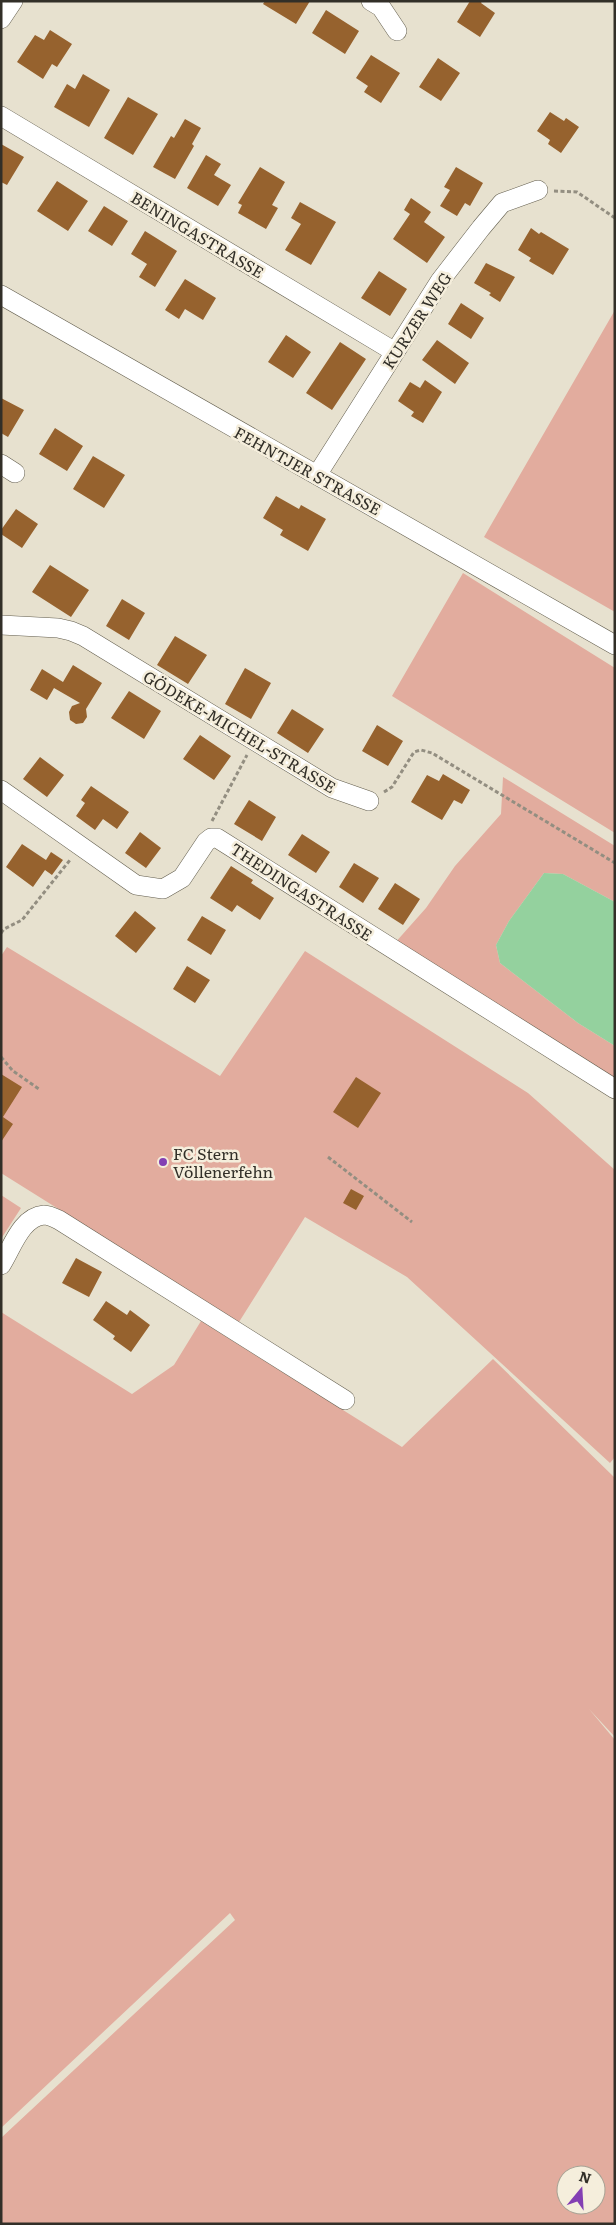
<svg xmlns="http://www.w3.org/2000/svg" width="616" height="2225" viewBox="0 0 616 2225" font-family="Literata,serif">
	<rect width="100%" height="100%" fill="#e7e1cf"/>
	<path fill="#e2ac9e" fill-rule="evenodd" d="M615,310V612L484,537Z
		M463,573L615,668V833L392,696Z
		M503,777L615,846V902L563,874L544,873L509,921L496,945L500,963L578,1023L615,1046V1078L394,944L426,908L455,866L501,814Z
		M7,947L220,1076L305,951L528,1093L615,1170V1457L610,1463L407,1277L305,1217L239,1322L1,1173V956Z
		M1,1195L21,1208L1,1239Z
		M1,1312L132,1394L174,1365L201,1321L402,1447L493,1359L615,1478V1737L589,1709L615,1740V2224H1V2138L235,1920L230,1913L1,2128ZM566,2175H596V2205H566Z"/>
	<path fill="#94d19e" d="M544,873L563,874L615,902V1046L578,1023L500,963L496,945L509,921Z"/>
	<path fill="#96622e" d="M265,1H310L296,24L263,4Z
		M470,1H482L481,3L495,13L480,37L457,22Z
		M326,10L359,31L345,54L312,33Z
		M50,30L72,44L57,67L52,64L43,79L17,62L35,35L44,40Z
		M371,55L400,73L381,103L364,92L368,86L356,78Z
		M438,58L460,73L441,101L419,87Z
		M83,74L110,90L89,127L54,107L67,84L75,89Z
		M128,97L158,114L133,155L104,138Z
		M550,112L564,121L566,118L579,127L561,153L548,144L550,140L537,131Z
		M185,119L201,128L192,144L194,146L175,179L153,167L171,136L174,138Z
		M1,144L24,157L7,185L1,182Z
		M206,155L221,164L214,175L231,185L218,206L187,188Z
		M260,167L285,182L272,205L278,208L266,229L238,213L242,205L238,203Z
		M456,167L483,183L470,206L465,203L457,216L440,206L450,190L444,187Z
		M57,181L88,201L68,231L37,211Z
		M411,198L431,212L424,222L445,237L427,263L393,239L410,214L404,210Z
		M300,202L336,222L311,265L285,250L301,224L291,218Z
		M104,206L128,221L112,246L88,231Z
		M531,228L539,234L541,232L569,249L553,275L529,261L531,258L518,250Z
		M145,231L177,251L155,287L139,277L147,264L131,254Z
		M486,263L515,277L500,302L489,295L491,293L474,283Z
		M379,271L407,289L390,316L361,298Z
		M185,279L216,298L203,320L185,309L179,319L165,310Z
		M461,303L484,318L471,339L448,324Z
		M286,335L311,352L293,378L268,362Z
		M437,340L469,363L455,384L422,360Z
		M340,342L366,359L332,410L306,393Z
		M425,380L442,392L423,423L411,416L414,412L398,401L410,382L420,388Z
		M1,398L24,410L8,437L1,433Z
		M55,428L83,446L67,471L39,454Z
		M93,456L125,475L104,508L73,489Z
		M276,496L299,509L301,505L326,519L308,551L280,535L283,530L263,518Z
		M16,509L38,524L22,548L1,534V530Z
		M50,565L89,590L71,617L32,592Z
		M122,599L145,613L129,640L106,626Z
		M175,636L207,655L188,684L157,665Z
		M73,665L102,683L86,709L87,717L83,723L76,724L70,720L69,712L72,706L80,703L54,688L47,700L30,690L42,669L63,682Z
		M245,668L271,683L251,719L225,704Z
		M129,691L161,711L144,739L111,718Z
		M292,709L324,729L308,753L277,733Z
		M377,725L403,741L388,766L362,751Z
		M200,735L231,756L214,780L183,759Z
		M40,757L64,775L47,797L23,779Z
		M443,774L470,790L462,804L454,800L442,820L411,802L427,775L439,781Z
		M91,786L129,812L117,829L103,819L95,830L76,816L85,803L81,800Z
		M249,800L276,817L262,841L234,824Z
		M140,832L161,848L146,868L125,853Z
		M302,834L330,852L316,873L288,855Z
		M22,844L46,860L51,852L63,860L52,875L45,870L33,887L6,867Z
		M354,863L379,878L363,903L339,887Z
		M231,866L253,880L251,883L274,898L260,920L237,905L232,912L210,898Z
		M395,883L420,899L403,925L378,909Z
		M135,911L156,928L136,953L115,936Z
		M202,916L226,930L211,955L187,940Z
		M187,966L210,980L195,1003L173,989Z
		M1,1074L22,1087L3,1117L13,1124L1,1142Z
		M356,1077L381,1093L358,1128L333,1112Z
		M351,1189L364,1196L356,1210L343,1203Z
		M76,1258L102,1272L89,1297L62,1283Z
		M106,1301L127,1315L130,1310L150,1325L131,1352L113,1339L115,1336L93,1320Z"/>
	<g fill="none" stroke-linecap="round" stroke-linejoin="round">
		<g stroke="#625d4d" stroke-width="20">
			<path id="minor" d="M371,1L381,7L397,31
				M1,19L13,1
				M1,116L395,352
				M1,295L615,645
				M1,464L15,473
				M317,475L440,281L481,228L502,203L538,190
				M1,625L58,628L71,631L83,636L332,788L369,801
				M1,790L136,885L163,889L182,878L206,842L211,838H217L615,1089
				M1,1265C12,1248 21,1217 44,1215C49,1215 55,1218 59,1220L345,1400"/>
		</g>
		<path stroke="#938e81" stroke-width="3" stroke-dasharray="4 2.5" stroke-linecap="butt" d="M554,191L577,192L615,218
			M384,792L392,787L414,752L421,750L432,753L615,863
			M212,821L247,755
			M1,933L4,929L22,920L70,860
			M1,1057L13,1071L39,1089
			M328,1157L412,1222"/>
		<use href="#minor" stroke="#fff" stroke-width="19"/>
	</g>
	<circle fill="#833fb3" stroke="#f5eedc" stroke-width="2" cx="163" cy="1162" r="5"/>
	<g text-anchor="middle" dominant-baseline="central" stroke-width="5" stroke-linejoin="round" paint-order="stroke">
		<g font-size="16" fill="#322f28" stroke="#f5eedc">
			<text transform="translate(198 234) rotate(31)">BENINGASTRASSE</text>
			<text transform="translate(416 320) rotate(-57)">KURZER WEG</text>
			<text transform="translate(308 470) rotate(29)">FEHNTJER STRASSE</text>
			<text transform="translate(240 731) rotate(31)">GÖDEKE-MICHEL-STRASSE</text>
			<text transform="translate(302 891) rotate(33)">THEDINGASTRASSE</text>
		</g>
		<g font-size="16" fill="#322f28" stroke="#f5eedc" text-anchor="start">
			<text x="173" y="1153">FC Stern<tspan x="173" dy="18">Völlenerfehn</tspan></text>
		</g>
	</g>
	<rect width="616" height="2225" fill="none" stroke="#322f28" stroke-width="5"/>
	<g transform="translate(581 2190) rotate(18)"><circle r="24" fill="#f5eedc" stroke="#a7a294"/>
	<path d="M0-4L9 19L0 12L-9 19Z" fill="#833fb3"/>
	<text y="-8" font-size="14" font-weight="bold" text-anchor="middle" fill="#322f28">N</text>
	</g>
</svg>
